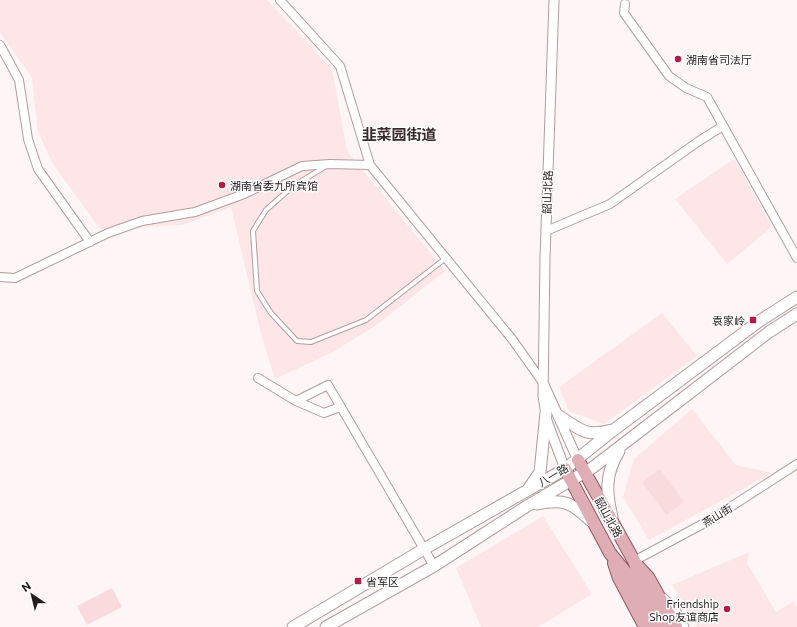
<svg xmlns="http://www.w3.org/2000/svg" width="797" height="627" viewBox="0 0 797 627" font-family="Commissioner,'Noto Sans SC',sans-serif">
	<rect width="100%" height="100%" fill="#fef5f6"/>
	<path fill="#fee5e7" d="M0,0H267L332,69L347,151L445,271L378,324L333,352L275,379L261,334L231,207L182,225L100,229L53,164L38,132L32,78L0,32Z
		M734,159L772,227L727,264L675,199Z
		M662,313L697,356L604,424L569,411L559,387Z
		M692,409L736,465L772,473L649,540L623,497L634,459Z
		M543,516L592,594L538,627H481L456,568Z
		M749,552L747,563L776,612L794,601L797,607V627H697L672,585Z"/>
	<path fill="#fadbdd" d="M660,469L684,502L666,515L642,482Z
		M112,588L122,607L87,625L77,606Z"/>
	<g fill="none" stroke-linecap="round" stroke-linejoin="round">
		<g stroke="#b19d9e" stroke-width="6">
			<path id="service" d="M326,166L292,187L266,210L253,231L257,291L271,313L297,341L311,342L366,320L446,258"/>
		</g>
		<g stroke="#b19d9e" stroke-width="10">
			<path id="minor" d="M280,0L340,66L370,165L512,339L544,384
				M625,4L624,13L669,76L686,88L707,97L797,258
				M0,45L19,80L28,139L38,169L90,242
				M546,231L610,204L699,141L723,126
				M0,277L15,278L108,233L142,221L195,212L244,194L302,166L330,164L370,165
				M258,378L296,401L324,413L340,407
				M296,401L328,385L434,566
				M634,561L712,519L797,464"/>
		</g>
		<g stroke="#b19d9e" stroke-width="11">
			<path id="tertiary" d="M554,0L545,258L543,396L547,421L565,469
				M544,385C556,410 566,435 578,460
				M663,598L675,610L684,627"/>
		</g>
		<g stroke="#b19d9e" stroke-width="13">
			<path id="secondary" d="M559,416C581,430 585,437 612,430
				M529,488L540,472L546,413
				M537,504C564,498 572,503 591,521
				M612,517C606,492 605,474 619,451
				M293,627L424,549L565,469L611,432L761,320L797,297
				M326,627L434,566L527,506L592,468L769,332L797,314"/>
		</g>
		<g stroke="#90585f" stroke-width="14">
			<path id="primary" d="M578,460L634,561L641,580L666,627
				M565,469L610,553L627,574L656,627
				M614,563L619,578L645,627
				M636,564L648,577L676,627"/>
		</g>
		<use href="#service" stroke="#fff" stroke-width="4"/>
		<use href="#minor" stroke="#fff" stroke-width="8"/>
		<use href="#tertiary" stroke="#fff" stroke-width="9"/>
		<use href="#secondary" stroke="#fff" stroke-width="11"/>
		<use href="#primary" stroke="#dfaeb4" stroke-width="12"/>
	</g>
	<g fill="#af1c44" stroke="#fff" stroke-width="1.5">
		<circle cx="678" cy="59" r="4"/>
		<circle cx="222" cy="185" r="4"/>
		<rect x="749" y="316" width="8" height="8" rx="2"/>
		<rect x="354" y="577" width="8" height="8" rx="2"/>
		<circle cx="727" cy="609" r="4"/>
	</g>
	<g text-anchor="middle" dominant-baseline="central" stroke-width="3" stroke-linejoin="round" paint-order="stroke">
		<g font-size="11" fill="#241c1d" stroke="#fff" text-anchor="start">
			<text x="686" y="59">湖南省司法厅</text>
			<text x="230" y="185">湖南省委九所宾馆</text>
			<text x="745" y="320" text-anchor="end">袁家岭</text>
			<text x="366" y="581">省军区</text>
			<text x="719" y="603" text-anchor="end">Friendship<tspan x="719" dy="13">Shop友谊商店</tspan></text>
		</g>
		<g font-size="11" fill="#241c1d" stroke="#fff">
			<text transform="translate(547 192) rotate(-88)">韶山北路</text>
			<text transform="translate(553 475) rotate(-31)">八一路</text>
			<text transform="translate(717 515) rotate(-32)">燕山街</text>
			<text transform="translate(609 517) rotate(61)">韶山北路</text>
		</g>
		<g font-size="15" font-weight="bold" fill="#3a2a2c" stroke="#fff">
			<text x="399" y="134">韭菜园街道</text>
		</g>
	</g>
	<g transform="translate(32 595) rotate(325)" stroke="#ffffff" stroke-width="3" paint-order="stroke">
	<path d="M0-3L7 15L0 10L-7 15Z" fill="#241c1d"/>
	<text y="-6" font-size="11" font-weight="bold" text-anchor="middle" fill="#241c1d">N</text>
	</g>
</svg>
